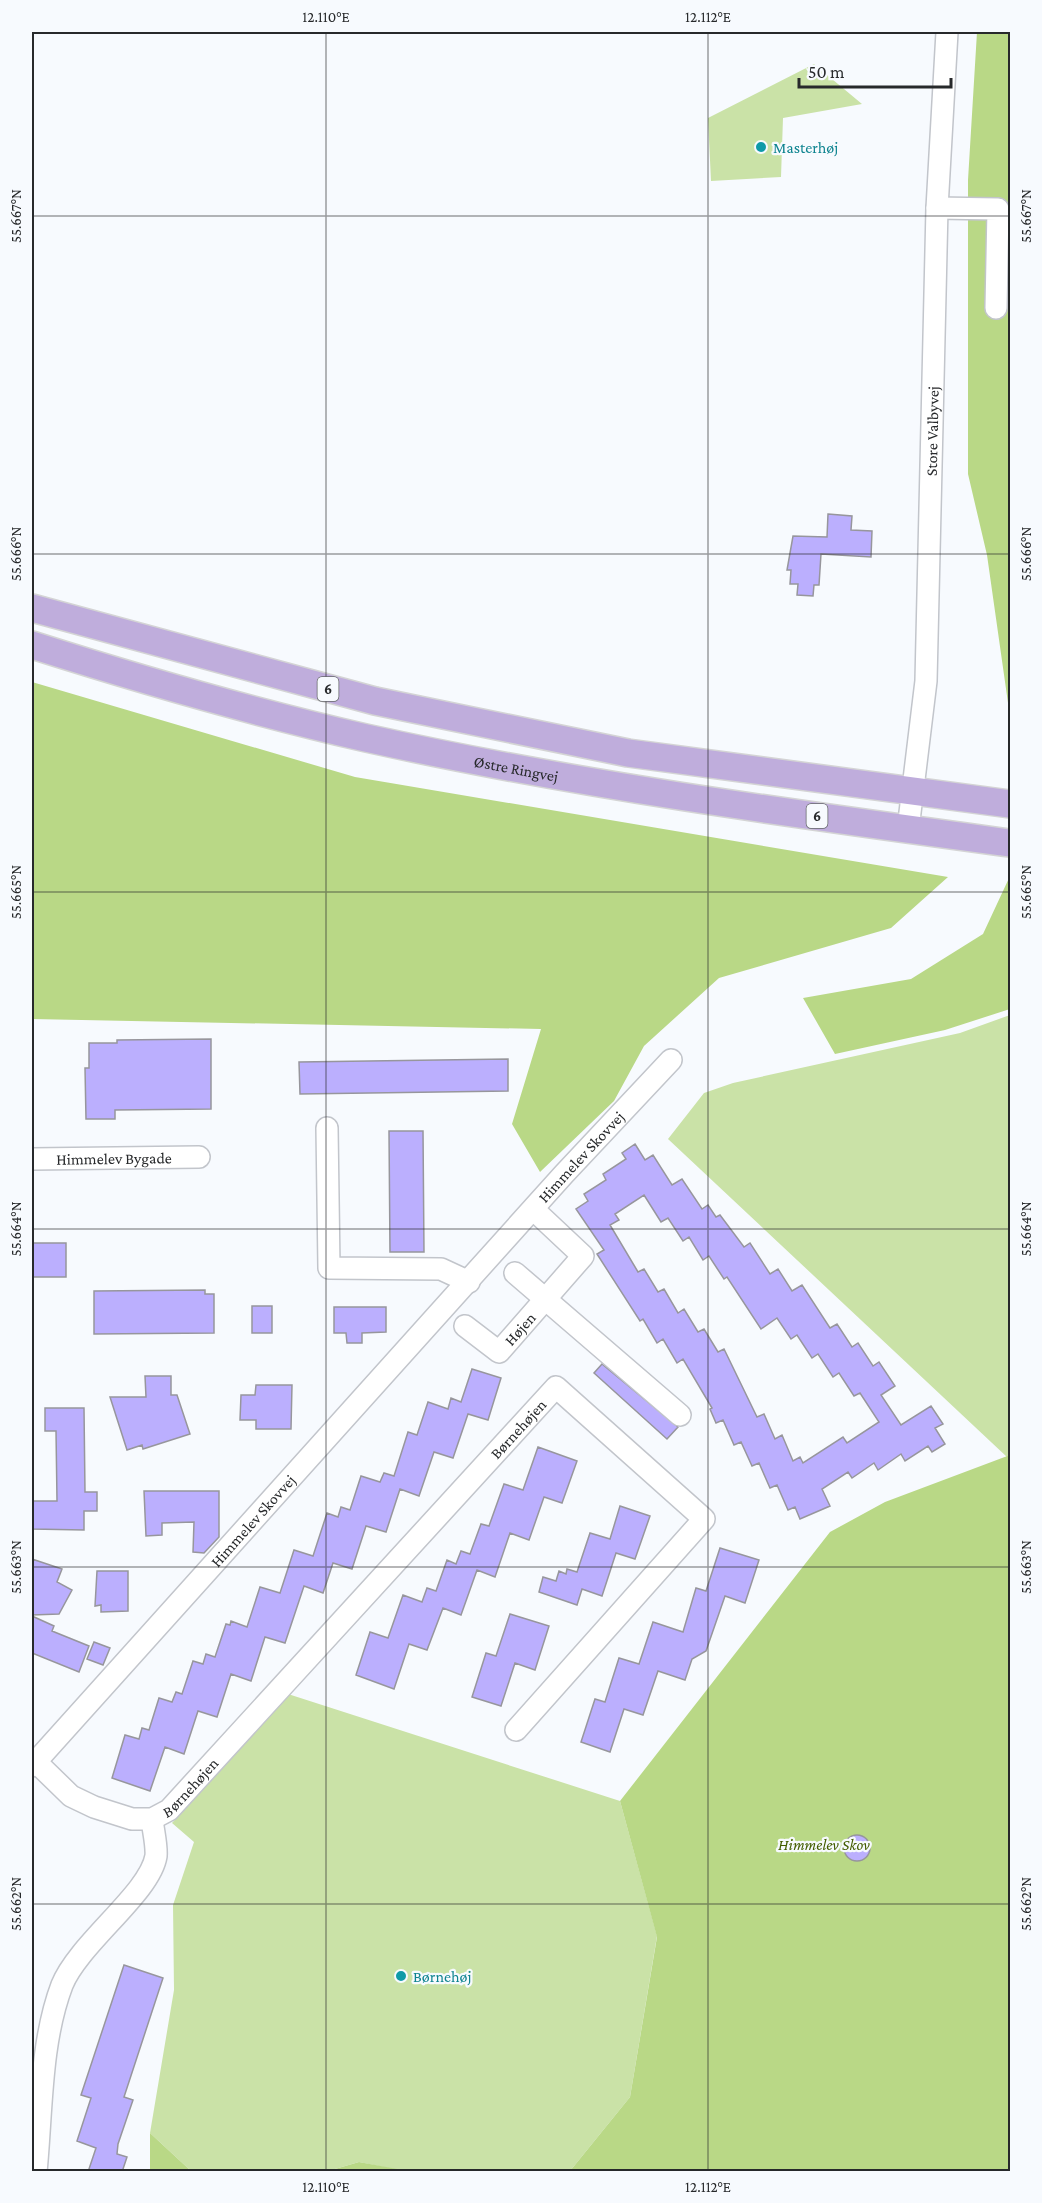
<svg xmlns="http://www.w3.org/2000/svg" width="1042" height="2203" viewBox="0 0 1042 2203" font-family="'Crimson Pro',serif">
	<rect width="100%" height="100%" fill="#f7fafe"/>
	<path fill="#cae2a7" d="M814,64L862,104L783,118L781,177L711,181L708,118Z
		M1010,1015V1455L1007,1457L668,1139L704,1093L733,1083L960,1033Z
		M288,1694L620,1801L657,1936L630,2097L570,2171L408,2172L359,2162L328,2171H191L150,2133L174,1990L173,1905L194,1842L172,1823Z"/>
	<path fill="#b9d886" d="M977,32H1010V717L987,555L968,474V180Z
		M32,682L355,777L948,877L891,928L719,978L644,1046L614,1101L540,1172L512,1124L541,1029L32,1019Z
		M1010,876V1009L945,1030L835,1054L803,998L911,979L983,934Z
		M1010,1455V2171H565H570L630,2097L657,1937L620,1801L830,1532L885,1502Z
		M150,2133L191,2171H150Z
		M359,2162L408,2171H328Z"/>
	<path fill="#bbaffe" stroke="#97969c" stroke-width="1.5" fill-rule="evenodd" d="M828,514L852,516L851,530L872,531L871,557L821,554L819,585H814L813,596L797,595L798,584H790L791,570H787L793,536L827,537Z
		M211,1039V1109L115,1110V1119H86L85,1068H89V1043H117V1040Z
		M508,1059V1091L300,1094L299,1062Z
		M389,1131H423L424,1252H390Z
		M635,1144L645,1160L653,1155L672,1185L682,1179L702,1209L708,1205L716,1217L720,1215L744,1247L750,1243L770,1274L778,1269L792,1291L802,1285L830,1328L837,1324L852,1347L858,1343L873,1366L879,1362L895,1386L881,1395L901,1425L931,1406L943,1424L935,1428L945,1444L932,1452L928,1446L905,1461L901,1454L878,1470L874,1463L852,1478L848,1472L822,1489L830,1506L800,1519L795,1507L788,1510L777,1485L770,1488L759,1463L752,1466L741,1442L734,1445L723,1420L716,1423L710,1409L712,1408L683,1359L677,1363L663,1339L657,1343L643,1319L640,1321L597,1254L604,1250L576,1209L588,1201L584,1194L606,1180L603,1174L626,1159L622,1153ZM644,1195L661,1222L668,1218L683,1241L689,1237L703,1260L709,1256L724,1279L727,1277L761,1329L777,1318L791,1339L797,1335L812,1358L818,1354L833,1377L839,1373L854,1396L860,1393L879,1422L847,1443L843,1437L803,1463L800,1457L793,1461L782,1435L775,1439L764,1414L757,1417L724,1349L718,1352L704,1329L698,1332L684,1309L678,1313L664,1289L658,1292L644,1269L638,1272L610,1225L619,1220L615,1214Z
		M32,1243H66V1277H32Z
		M205,1290V1294H214V1333L94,1334V1291Z
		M252,1306H272V1333H252Z
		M334,1307H386V1332L362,1333V1343H347L346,1333H334Z
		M602,1364L678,1427L667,1439L594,1373Z
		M472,1369L501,1378L488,1420L468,1414L453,1458L434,1452L419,1496L400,1489L386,1532L366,1526L352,1569L333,1563L323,1593L304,1586L285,1643L265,1637L251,1681L231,1674L217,1717L198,1711L184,1754L165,1747L150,1791L112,1778L125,1735L139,1739L142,1728L149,1730L159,1698L172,1702L176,1692L182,1694L193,1661L203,1664L206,1654L215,1657L226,1624L230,1625L231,1621L247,1627L260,1587L280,1593L294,1550L313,1556L327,1513L338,1517L341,1507L350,1510L361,1476L380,1482L384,1473L394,1476L408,1432L417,1435L428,1402L448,1409L451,1398L461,1402Z
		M145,1376H171V1395H177L190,1434L143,1449L142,1445L127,1450L110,1397H146Z
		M256,1385H292L291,1429H256V1420H240L241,1395H255Z
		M45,1408H84L85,1492H97V1511H84V1530L32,1529L33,1501H57L56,1431H45Z
		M538,1447L577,1461L562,1503L544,1497L529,1540L510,1533L495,1577L477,1570L461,1615L443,1608L427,1650L409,1644L394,1689L356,1675L370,1632L388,1638L403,1595L422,1602L427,1588L436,1591L447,1560L456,1564L461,1551L470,1554L481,1524L489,1526L504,1484L523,1490Z
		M144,1491H219V1537L204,1553L193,1552L194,1522L162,1523V1535L146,1536Z
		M620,1506L650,1516L635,1559L616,1553L602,1596L582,1589L577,1605L539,1592L543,1577L556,1581L559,1571L566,1574L567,1569L577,1572L590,1533L610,1539Z
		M720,1548L759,1560L745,1603L725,1596L706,1651L692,1659L685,1680L658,1671L643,1715L624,1709L610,1752L581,1742L595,1699L605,1702L619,1658L639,1664L653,1622L683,1632L696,1588L706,1591Z
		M32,1559L62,1569L57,1582L72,1590L59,1614L32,1615Z
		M97,1571H128V1611L101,1612V1605L95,1606Z
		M510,1614L549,1626L535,1670L515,1663L501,1706L472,1697L486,1653L496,1656Z
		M32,1616L54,1626L52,1631L89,1646L79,1672L32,1653Z
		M94,1642L110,1648L103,1665L87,1659Z
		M844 1848a13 13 0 1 1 26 0a13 13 0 1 1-26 0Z
		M124,1965L163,1978L124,2097L133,2100L118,2144L117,2154L127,2157L122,2172H88L96,2148L77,2141L91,2098L81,2095Z"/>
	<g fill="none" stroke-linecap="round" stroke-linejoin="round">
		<g stroke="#c2c5cb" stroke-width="24">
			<g id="minor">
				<path d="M937,208L998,209L996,308"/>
				<path id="s1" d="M908,829L926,681L937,208L947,32"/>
				<path d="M327,1128L329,1268L441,1269L469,1282"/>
				<path id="s2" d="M32,1159L199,1157"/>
				<path d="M515,1273L680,1415"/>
				<path id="s3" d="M465,1326L499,1352L583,1256L534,1210"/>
				<path id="s4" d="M32,1758L71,1796L94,1807L132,1819H152L169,1810L556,1387L704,1519L516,1730"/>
				<path id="s5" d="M32,1766L564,1174L671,1060"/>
				<path d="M36,2172C42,2111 40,2043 62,1985C79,1943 150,1893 156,1856C157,1845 153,1830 152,1819"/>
			</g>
		</g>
		<g stroke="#d4d4d5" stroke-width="30">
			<g id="major">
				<path d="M32,608L375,701L628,753L1010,804"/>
				<path id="s6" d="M32,645C142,680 253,712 366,738C578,785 795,814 1010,843"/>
			</g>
		</g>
		<use href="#minor" stroke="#fff" stroke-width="21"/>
		<use href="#major" stroke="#bfaddc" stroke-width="27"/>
	</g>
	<path fill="none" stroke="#27292b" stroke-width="1.5" stroke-opacity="0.45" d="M326,32V2172M708,32V2172M32,216H1010M32,554H1010M32,892H1010M32,1229H1010M32,1567H1010M32,1904H1010"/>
	<g fill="#0f9aa8" stroke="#f7fafe" stroke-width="2">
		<circle cx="761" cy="147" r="6"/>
		<circle cx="401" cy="1976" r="6"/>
	</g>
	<g text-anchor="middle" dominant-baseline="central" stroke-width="4.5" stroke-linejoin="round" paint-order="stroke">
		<g fill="#f7fafe" stroke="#65686a" stroke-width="1.5">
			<rect x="317.5" y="677" width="21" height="24" rx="4.5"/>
			<rect x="806.5" y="804" width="21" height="24" rx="4.5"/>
		</g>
		<g font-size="15" font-weight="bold" fill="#27292b">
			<text x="328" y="689">6</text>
			<text x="817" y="816">6</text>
		</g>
		<g font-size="16" fill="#0d838f" stroke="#f7fafe" text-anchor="start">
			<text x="773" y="147">Masterhøj</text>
			<text x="413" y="1976">Børnehøj</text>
		</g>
		<g font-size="16" fill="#27292b" stroke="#f7fafe">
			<text stroke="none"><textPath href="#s1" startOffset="399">Store Valbyvej</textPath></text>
			<text stroke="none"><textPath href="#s6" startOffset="500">Østre Ringvej</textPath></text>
			<text stroke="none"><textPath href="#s5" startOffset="820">Himmelev Skovvej</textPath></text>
			<text stroke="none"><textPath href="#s2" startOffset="82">Himmelev Bygade</textPath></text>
			<text stroke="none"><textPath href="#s3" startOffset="74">Højen</textPath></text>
			<text stroke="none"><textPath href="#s4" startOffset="676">Børnehøjen</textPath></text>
			<text stroke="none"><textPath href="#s5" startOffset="330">Himmelev Skovvej</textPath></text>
			<text stroke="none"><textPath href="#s4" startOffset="190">Børnehøjen</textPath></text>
		</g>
		<g font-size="16" font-style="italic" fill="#435d00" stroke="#f7fafe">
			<text x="824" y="1844">Himmelev Skov</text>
		</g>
	</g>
	<rect width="1042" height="2203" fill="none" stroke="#f7fafe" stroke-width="66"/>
	<path d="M799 78v9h152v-9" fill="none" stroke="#27292b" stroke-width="3"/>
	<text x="808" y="78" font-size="18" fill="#27292b" stroke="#f7fafe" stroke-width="4.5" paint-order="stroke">50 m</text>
	<rect x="33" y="33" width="976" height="2137" fill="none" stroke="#27292b" stroke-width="2"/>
	<g font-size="15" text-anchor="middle" fill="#27292b">
		<text x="326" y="22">12.110°E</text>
		<text x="708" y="22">12.112°E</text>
		<text transform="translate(16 216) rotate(-90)" y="5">55.667°N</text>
		<text transform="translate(1026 216) rotate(-90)" y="5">55.667°N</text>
		<text transform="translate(16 554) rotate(-90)" y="5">55.666°N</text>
		<text transform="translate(1026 554) rotate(-90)" y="5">55.666°N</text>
		<text transform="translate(16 892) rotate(-90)" y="5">55.665°N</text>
		<text transform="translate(1026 892) rotate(-90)" y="5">55.665°N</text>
		<text transform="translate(16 1229) rotate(-90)" y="5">55.664°N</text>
		<text transform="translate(1026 1229) rotate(-90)" y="5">55.664°N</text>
		<text transform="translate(16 1567) rotate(-90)" y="5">55.663°N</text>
		<text transform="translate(1026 1567) rotate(-90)" y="5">55.663°N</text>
		<text transform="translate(16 1904) rotate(-90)" y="5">55.662°N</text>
		<text transform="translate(1026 1904) rotate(-90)" y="5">55.662°N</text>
		<text x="326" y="2192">12.110°E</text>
		<text x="708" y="2192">12.112°E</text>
	</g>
</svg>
